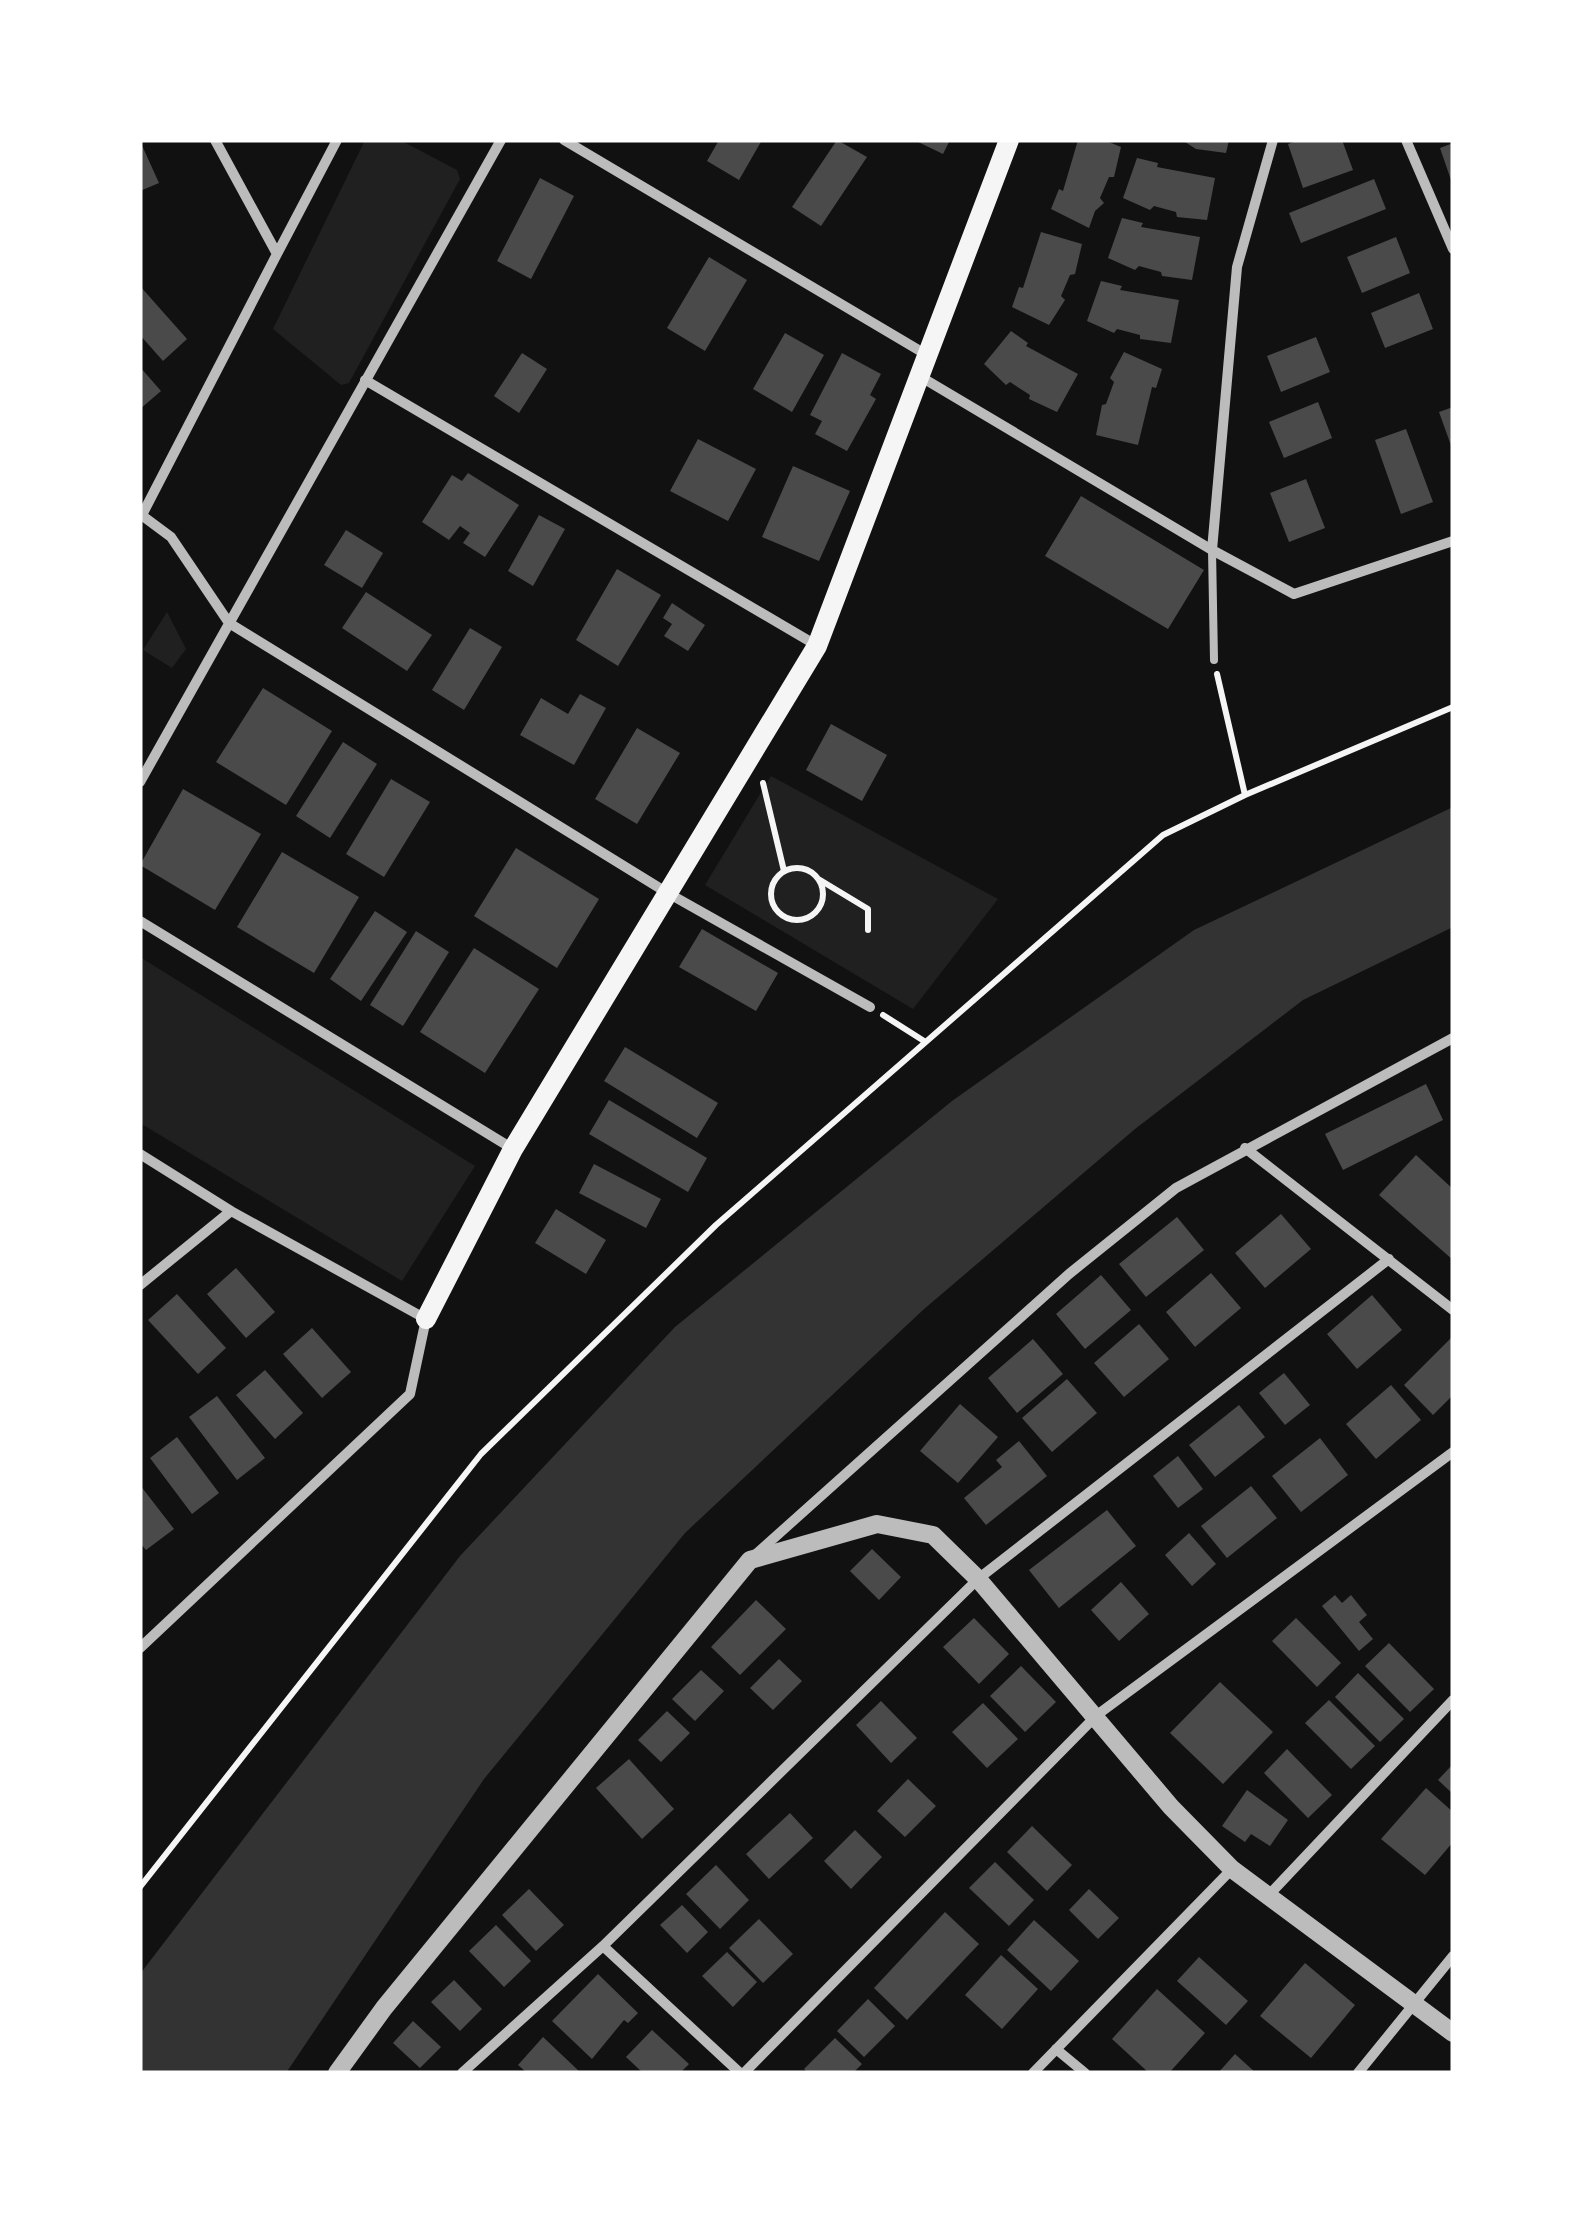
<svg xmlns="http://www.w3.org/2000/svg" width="1593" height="2213" viewBox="0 0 1593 2213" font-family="Helvetica,sans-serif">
	<rect width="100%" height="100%" fill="#111"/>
	<path fill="#202020" d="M365,140H400L457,170L460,179L349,383L341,385L273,329Z
		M167,612L186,649L172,668L143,650Z
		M771,776L998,899L913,1009L705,885Z
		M140,957L475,1166L402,1281L140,1123Z"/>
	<path fill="#333" d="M1453,807V927L1303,1000L1135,1129L923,1310L685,1533L484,1779L286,2073H140V1974L460,1556L675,1327L952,1101L1194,930Z"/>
	<path fill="#4a4a4a" d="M719,140H762L739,180L707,161Z
		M837,140L867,157L821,226L792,207Z
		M914,140H950L943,154Z
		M1078,140H1104L1121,147L1114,177H1109L1100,198L1104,203L1095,211L1089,228L1051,209L1059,189L1063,191Z
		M1182,140H1229L1226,153L1196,149Z
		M1299,140H1342L1353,170L1303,188L1288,144Z
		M140,141L159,183L140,191Z
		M1453,143V183H1452L1440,148Z
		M1137,158L1158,163L1157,167L1215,178L1207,220L1177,217L1176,212L1154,206L1150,210L1123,198Z
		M540,178L574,196L531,279L497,261Z
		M1374,179L1386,209L1301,243L1289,213Z
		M1122,218L1143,223L1141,227L1200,237L1192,280L1162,276L1161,272L1139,266L1135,270L1108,258Z
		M1041,232L1082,244L1075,274L1070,275L1061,296L1065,300L1049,325L1012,307L1019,287L1023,288Z
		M1396,237L1410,273L1362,293L1347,257Z
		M709,257L747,280L705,351L667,328Z
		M1101,281L1122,286L1120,290L1179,300L1171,343L1140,339V335L1117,329L1114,333L1087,321Z
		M140,286L187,339L163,361L140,335Z
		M1419,293L1433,329L1385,348L1371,313Z
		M1011,331L1028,343L1026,346L1078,374L1057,412L1029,399L1030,395L1010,382L1006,385L984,364Z
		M785,333L824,355L792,412L753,389Z
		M1316,337L1330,372L1281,392L1267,356Z
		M1124,352L1162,369L1156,388L1152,387L1138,445L1096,435L1102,405L1106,404L1114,382L1110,378Z
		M522,353L547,369L519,413L494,396Z
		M842,353L881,374L870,395L876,399L847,451L815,434L822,421L810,415Z
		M140,367L161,391L140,409Z
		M1318,402L1332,438L1284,458L1269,422Z
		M1453,407V451L1439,412Z
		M1406,429L1433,502L1401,514L1375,440Z
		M698,439L756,469L728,521L670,491Z
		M793,466L850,491L819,561L762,537Z
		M468,473L519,505L485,557L463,543L470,533L460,526L449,540L422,522L452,475L462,481Z
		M1306,479L1325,528L1289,542L1270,493Z
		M1081,496L1204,570L1168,629L1045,556Z
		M539,515L565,529L533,586L508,571Z
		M346,530L383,553L362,588L324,565Z
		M617,569L661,595L618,666L576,640Z
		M366,592L432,635L407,671L342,628Z
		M672,603L705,625L688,651L664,636L672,624L663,618Z
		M470,628L502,647L464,710L432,690Z
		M263,688L332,731L286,805L216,762Z
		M580,694L606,708L574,765L520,735L541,698L568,714Z
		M831,724L887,755L862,801L806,770Z
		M637,728L680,753L637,824L595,799Z
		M343,742L377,764L330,838L296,816Z
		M391,779L430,802L384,877L346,854Z
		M183,789L261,834L215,910L140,865Z
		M516,848L599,899L557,968L474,916Z
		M282,852L359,897L314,973L237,927Z
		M375,911L407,932L361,1001L330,979Z
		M702,929L778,973L756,1011L679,967Z
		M416,931L449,952L403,1026L370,1005Z
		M474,948L539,989L485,1073L420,1032Z
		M625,1047L718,1103L697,1138L604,1081Z
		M1426,1084L1443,1120L1343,1170L1325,1134Z
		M609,1100L707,1158L688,1192L589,1134Z
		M1416,1155L1453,1189V1260L1379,1195Z
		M594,1164L661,1199L646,1228L579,1193Z
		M556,1209L606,1240L586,1274L535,1243Z
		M1281,1214L1311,1249L1265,1288L1235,1253Z
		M1177,1217L1204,1250L1146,1297L1119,1264Z
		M236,1268L275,1312L246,1338L207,1294Z
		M1211,1273L1241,1308L1195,1347L1166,1312Z
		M1101,1275L1131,1310L1085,1349L1056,1314Z
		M177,1294L226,1348L198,1374L148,1320Z
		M1372,1295L1402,1330L1357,1369L1327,1334Z
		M1139,1324L1169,1359L1124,1397L1094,1363Z
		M312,1328L351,1372L322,1398L283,1354Z
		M1453,1336V1395L1433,1415L1404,1385Z
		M1033,1339L1063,1374L1017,1413L988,1378Z
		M265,1370L303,1413L275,1439L236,1395Z
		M1284,1373L1310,1405L1285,1425L1259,1393Z
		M1067,1379L1097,1413L1052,1452L1022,1418Z
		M1391,1385L1421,1420L1376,1459L1346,1424Z
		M217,1396L265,1458L237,1480L189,1417Z
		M960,1404L998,1437L958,1483L920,1451Z
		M1239,1405L1265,1437L1215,1477L1189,1445Z
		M177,1437L219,1493L192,1514L150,1458Z
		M1320,1438L1348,1475L1301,1512L1272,1476Z
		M1019,1441L1047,1476L986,1525L964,1498L1002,1467L996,1460Z
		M1178,1456L1203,1489L1178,1508L1153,1476Z
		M140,1485L174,1529L146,1550L140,1543Z
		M1251,1486L1277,1518L1227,1558L1201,1526Z
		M1107,1510L1136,1546L1059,1608L1029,1570Z
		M1189,1533L1216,1564L1192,1586L1165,1555Z
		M872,1549L901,1577L879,1600L850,1571Z
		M1121,1582L1149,1614L1119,1641L1091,1610Z
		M1335,1595L1342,1603L1351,1595L1367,1615L1359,1622L1373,1639L1359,1651L1322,1606Z
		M756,1600L786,1629L740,1675L711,1647Z
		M974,1618L1009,1654L979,1684L943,1647Z
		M1296,1618L1341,1663L1317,1687L1272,1641Z
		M1389,1643L1434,1689L1410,1712L1365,1666Z
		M779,1659L802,1681L773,1710L750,1688Z
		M1021,1666L1056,1702L1025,1732L990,1696Z
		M701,1670L724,1691L695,1721L672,1699Z
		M1358,1673L1404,1719L1380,1742L1335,1697Z
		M1220,1682L1273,1732L1223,1784L1170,1733Z
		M1329,1700L1375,1746L1351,1769L1305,1723Z
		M881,1701L917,1738L891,1763L856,1725Z
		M983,1703L1018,1739L987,1768L952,1732Z
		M667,1711L690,1733L661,1762L638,1740Z
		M1287,1749L1332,1795L1308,1818L1264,1773Z
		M629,1759L674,1809L642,1839L596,1788Z
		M1453,1764V1794L1438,1780Z
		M908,1779L936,1806L905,1837L877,1811Z
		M1426,1788L1453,1812V1842L1425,1875L1381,1839Z
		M1247,1790L1288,1820L1270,1846L1251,1834L1245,1842L1222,1826Z
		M790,1813L813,1838L769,1879L746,1854Z
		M1032,1826L1072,1865L1047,1891L1007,1852Z
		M855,1830L882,1857L851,1889L824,1861Z
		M995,1862L1034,1900L1009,1926L969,1888Z
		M716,1865L749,1900L720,1929L686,1894Z
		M529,1889L564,1925L536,1951L502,1915Z
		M1089,1889L1119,1918L1098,1939L1069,1910Z
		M682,1905L708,1932L687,1953L660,1925Z
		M945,1912L979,1944L907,2020L874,1988Z
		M759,1919L793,1954L763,1983L729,1948Z
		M1034,1920L1079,1961L1051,1991L1007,1950Z
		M496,1925L531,1961L504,1987L469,1951Z
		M727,1952L757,1982L733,2007L702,1976Z
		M1001,1955L1038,1989L1002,2029L965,1995Z
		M1199,1957L1248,2001L1226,2025L1177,1981Z
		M1305,1963L1355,2005L1311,2058L1260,2016Z
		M598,1974L638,2013L628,2023L624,2020L592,2059L552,2021Z
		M454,1980L482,2009L460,2031L431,2002Z
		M1157,1989L1205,2033L1169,2073H1149L1112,2039Z
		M868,1999L895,2026L864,2057L837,2031Z
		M413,2021L441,2047L420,2068L393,2043Z
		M652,2030L689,2064L680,2073H643L626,2057Z
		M543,2037L581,2073H527L518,2065Z
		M835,2038L862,2064L853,2073H808L804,2069Z
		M1235,2054L1256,2073H1218Z"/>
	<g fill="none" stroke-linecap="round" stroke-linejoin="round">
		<path stroke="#f5f5f5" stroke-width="6" d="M1217,674L1245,795
			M763,783L784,871
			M771 894a26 26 0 1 1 52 0a26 26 0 1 1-52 0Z
			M820,880L868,909V930
			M883,1015L924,1041
			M140,1887L481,1454L716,1225L1163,835L1245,795L1453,707"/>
		<path stroke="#bcbcbc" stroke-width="8" d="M1212,550L1214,660"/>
		<path stroke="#bcbcbc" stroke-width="10" d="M564,140L927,355
			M1406,140L1453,249
			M277,254L337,140
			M921,377L1212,550L1294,594L1453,541
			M365,380L816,645
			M140,514L171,537L229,623L666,892L870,1007
			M142,515L277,254L215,140
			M1212,550L1237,267L1273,140
			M140,782L501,140
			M140,921L513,1149
			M1245,1148L1453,1310
			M140,1154L231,1211L426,1319L410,1394L140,1648
			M140,1285L231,1211
			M755,1555L1069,1274L1176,1188L1453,1038
			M1268,1896L1453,1700
			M603,1946L740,2073
			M1056,2049L1085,2073
			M462,2073L603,1946L978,1579L1389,1259
			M744,2073L1097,1715L1453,1452
			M1033,2073L1232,1869
			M1358,2073L1453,1956"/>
		<path stroke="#bcbcbc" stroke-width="18" d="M337,2073L384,2008L750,1560L877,1524L933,1535L978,1579L1171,1807L1232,1869L1453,2033"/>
		<path stroke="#f5f5f5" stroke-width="20" d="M426,1319L513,1149L817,646L1009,140"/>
	</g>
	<rect width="1593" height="2213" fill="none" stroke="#ffffff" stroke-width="285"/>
</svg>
